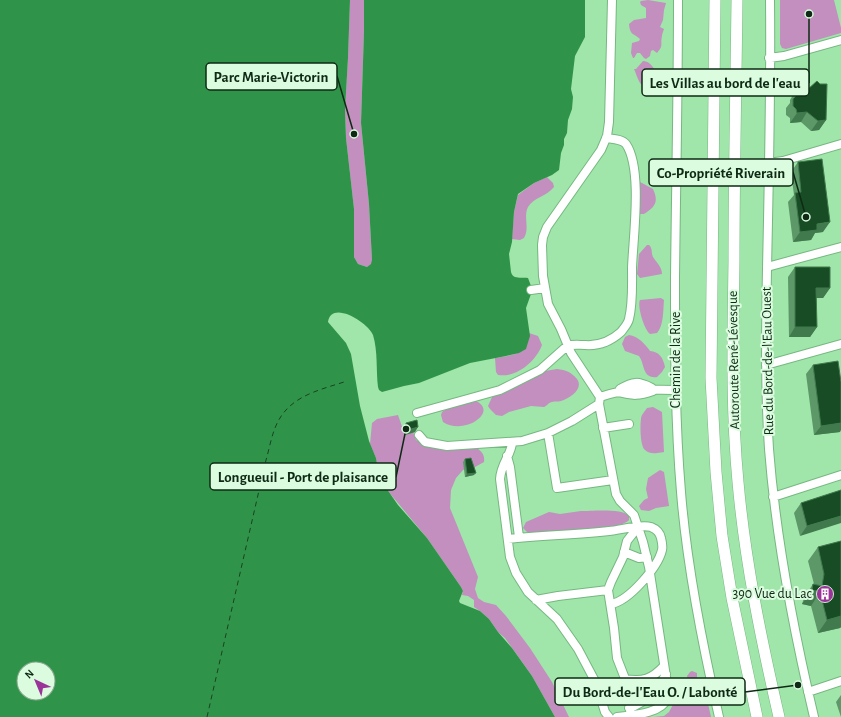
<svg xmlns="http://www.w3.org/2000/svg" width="841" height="717" viewBox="0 0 841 717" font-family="'Alegreya Sans',sans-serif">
	<rect width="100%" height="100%" fill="#a0e5aa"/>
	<path fill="#c28fbf" d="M350,0H364V31L361,123L369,204L372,260V264L367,267L358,264L354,257V209L346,138L345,110L348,58Z
		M648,0L666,3L664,10L663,20L660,27L664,29C663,32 662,34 662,36C660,45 664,45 657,53L653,50L651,51L650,56L646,59L644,58L640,53H637L634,58H633L631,53L632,43L639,41L640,39C634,33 630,36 629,24L634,20L646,18V8L641,5L640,2L641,1Z
		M780,0H834L841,28V33L786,49L782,48L780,44Z
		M643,61C655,61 662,84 659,94C650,93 641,87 638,79C636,75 636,73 634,69H636Z
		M547,177L553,183L554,187C547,196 533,198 528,207C523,217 530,228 524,238L520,240L512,239L514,212L518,195L534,183Z
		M640,182L653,189C659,202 655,207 644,214H640Z
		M647,245H649C653,249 651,253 653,257C657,263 662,267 662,274L640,278L637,274L639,254Z
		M661,298L664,300C663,310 664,325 657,333L650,334C644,329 637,306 640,300Z
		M529,333L538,336L542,345C536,361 517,378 498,375L496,372L495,358C512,355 529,355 529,333Z
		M629,335C638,336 645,344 650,351C659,352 663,357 665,367L662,372L657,377C642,379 645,364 639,356L625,351L622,344L625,337Z
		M557,369C566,370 571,372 577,379C584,389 570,398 561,401C558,402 555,401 552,402C549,402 547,406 544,407L531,406L509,412L502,416L496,415L490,409L488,406L493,395L522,384L545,371Z
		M476,401C499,412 464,436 443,422L441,415L442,412L451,406Z
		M653,407L662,412L664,452C657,453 650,455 645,450C640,446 640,425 641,419C641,415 645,411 647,408Z
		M398,415L405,435L413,432L416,440C438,452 453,450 477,448C482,452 485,455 484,462L475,467L463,470L456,478L451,490L450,508L478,577L475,589L478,598L484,602L496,605L506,616L530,648L552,682L569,717H555L532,676L505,638L498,632L489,619L480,611L474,607V600L468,596L462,595L463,591L461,587L427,538L388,491L379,475L376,458L370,444L372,423L377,419Z
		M660,470L664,472L669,506L656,508L649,511L641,510L639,506L644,500L648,498L646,489L648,478Z
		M581,511C592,511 623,508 629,516V520C620,531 548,532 531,533L527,532L523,528L526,522L549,512L560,514Z
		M692,671L697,673V683L704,686L711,717H653L664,716L669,712L674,703L684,699L688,693L690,687L687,676L690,672Z"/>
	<path fill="#2f9449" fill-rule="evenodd" d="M0,0H350L348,58L345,110L346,138L354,209V257L358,264L367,267L371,264L372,260L369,204L361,123L364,31V0H585V37L575,56L571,89L573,97L572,109L568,120L567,133L564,139V145L561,153L559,170L552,175L534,183L518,194L514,212L512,242L509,254L511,272C513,280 522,277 528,278L531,286V294L526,308L530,336L526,349L519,353L506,356L470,363L419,383L404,386L382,392L379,390L378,387C376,371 378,351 373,335C369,323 331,299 328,322L346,343L351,354L360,406L369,441L376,458L379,475L382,482L398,505L427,538L461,587L463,591L459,601L460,603L480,611L489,619L498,632L512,648L532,676L555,717H0ZM24,669H48V693H24Z"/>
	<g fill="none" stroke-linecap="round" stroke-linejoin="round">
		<path stroke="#1a4223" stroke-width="1" stroke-dasharray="5 4" stroke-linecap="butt" d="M207,717L266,460C269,450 271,438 275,428C287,397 316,391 344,382"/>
		<g stroke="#75b880" stroke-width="10">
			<path id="minor" d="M612,0L609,122L607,136L601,150L547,227L543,237L542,245L543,276L548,304L561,329L571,353L600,397L599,404L616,494L620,501L634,515L643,542L649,567L667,683C668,688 669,694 667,699C661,714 631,715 617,717
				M678,0C678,93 676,186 675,279C675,350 675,421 681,492C687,568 702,643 719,717
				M770,0C771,89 769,179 767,268C766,329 765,389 769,449C776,540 793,628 814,717
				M769,58L784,56L841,40
				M768,163L783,161L841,144
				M767,267L841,247
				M531,290L545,288
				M766,365L841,344
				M620,389C633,381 638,381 652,388
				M618,392C633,396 639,396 653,391
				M600,397C625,388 649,389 675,390
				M417,413L500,390L540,370L567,346C573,344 579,345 585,345C598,346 611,341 621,332C624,328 628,324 629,319C633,303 632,284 632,268C633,238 643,169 626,144C622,139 613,139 606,138
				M603,428L629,424
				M548,433L557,488L613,480
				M419,435L425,442L447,446L522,441L548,433L572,421L599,404
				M512,442C512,454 501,463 500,479L510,557L516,573L528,592L557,619L578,649L596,683L605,712L609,717
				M507,456L510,467L519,537
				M773,497L841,475
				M508,539C541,535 575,535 609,531C621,530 640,524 651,527C656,529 660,533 661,538C662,542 663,546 662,550C658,567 629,601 611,604
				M624,552L639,558L647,557
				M536,600L558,596L608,590
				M625,679C643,682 652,679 664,666
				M808,692L841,681
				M629,708C645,703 659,689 666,674
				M630,715L631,694L617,658L614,628L608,590L611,582L623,557L627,541L638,527"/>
		</g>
		<g stroke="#75b880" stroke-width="12">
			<path id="highway" d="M715,0L711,378L716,472L722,536L732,598L757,717
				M737,0C736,87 734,174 734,261C733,335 731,408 738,482C745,561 761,639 779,717"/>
		</g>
		<use href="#minor" stroke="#fff" stroke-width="8"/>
		<use href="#highway" stroke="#fff" stroke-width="11"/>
	</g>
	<path fill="#5c9868" d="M796,90L826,120L819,130L811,131L801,122L790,123V118L786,115V108L790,103V100Z
		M798,162L823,232L815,233L811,240L793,242L788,202L794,195L791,172Z
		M795,267L830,288L823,298H816L817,327L810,337H789L788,277Z
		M813,365L840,432L814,435L806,374Z
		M406,423L415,432L405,435L403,428Z
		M465,459L474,475L465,477L463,462Z
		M841,490L800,536L794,513L801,503Z
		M841,541V627L840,628L818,633L811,606L802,604L804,598L813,584H814L808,561L818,547Z
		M841,695V717L836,702Z"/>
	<path fill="#417a4d" d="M807,112L801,122L790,123L797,113Z
		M826,120L819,130L811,131L818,121Z
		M830,222L823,232L815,233L811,240L793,242L800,232L817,224Z
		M816,288H830L823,298H810Z
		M795,327H817L810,337H789Z
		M841,423V430L840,432L814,435L821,426Z
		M418,427L415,432L405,435L408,430Z
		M476,473L474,475L465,477L467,474Z
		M841,516V523L800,536L807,526Z
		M812,590L820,592L811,606L802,604Z
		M841,616V627L840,628L818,633L827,620Z"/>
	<path fill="#184c25" stroke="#417a4d" d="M817,81L820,84H827L826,120L818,121L807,112L797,113L796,109L793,106V99L797,95L796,90H807Z
		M822,159L830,222L817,224V230L800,232L795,193L801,192L798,162Z
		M795,267H830V288H816L817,327H795Z
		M838,361L841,382V423L821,426L813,365Z
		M417,420L418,427L408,430L406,423Z
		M471,458L476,473L467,474L465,459Z
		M841,490V516L807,526L801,503Z
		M841,541V616L827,620L820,592L812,590L813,584L822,586L824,574L818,547Z"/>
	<defs>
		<g id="building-disc" transform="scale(0.9)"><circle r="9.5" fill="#9a3499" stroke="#dbfcdf"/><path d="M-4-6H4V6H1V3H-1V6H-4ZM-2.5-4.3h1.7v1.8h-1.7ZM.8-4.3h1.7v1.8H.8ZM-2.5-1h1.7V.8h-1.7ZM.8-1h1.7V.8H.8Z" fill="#fff"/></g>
	</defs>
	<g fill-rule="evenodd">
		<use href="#building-disc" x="825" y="594"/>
	</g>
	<g text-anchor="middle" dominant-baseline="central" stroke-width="4" stroke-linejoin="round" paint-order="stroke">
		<g font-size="14" fill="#0e2a14" stroke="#dbfcdf">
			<text transform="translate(676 360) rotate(-90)">Chemin de la Rive</text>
			<text transform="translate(734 360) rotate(-91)">Autoroute René-Lévesque</text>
			<text transform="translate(768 361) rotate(-91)">Rue du Bord-de-l'Eau Ouest</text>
		</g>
		<g font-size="14" fill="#0e2a14" stroke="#dbfcdf" text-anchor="end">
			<text x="812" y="594">390 Vue du Lac</text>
		</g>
	</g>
	<path fill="none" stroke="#0e2a14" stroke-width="1.5" d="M354 134L337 76M809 14L809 83M806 217L793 172M406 429L396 477M798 685L745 692"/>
	<g fill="#0e2a14" stroke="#dbfcdf" stroke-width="1.5">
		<circle cx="354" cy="134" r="4"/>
		<circle cx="809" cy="14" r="4"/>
		<circle cx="806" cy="217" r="4"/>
		<circle cx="406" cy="429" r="4"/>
		<circle cx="798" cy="685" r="4"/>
	</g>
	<g fill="#dbfcdf" stroke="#0e2a14" stroke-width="1.5">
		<rect x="206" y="63" width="131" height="27" rx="4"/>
		<rect x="642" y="69" width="167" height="27" rx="4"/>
		<rect x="649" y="159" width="144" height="27" rx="4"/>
		<rect x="210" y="463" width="186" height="27" rx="4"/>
		<rect x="555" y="678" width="190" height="27" rx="4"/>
	</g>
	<g font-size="15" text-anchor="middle" font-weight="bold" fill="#0e2a14">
		<text x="271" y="82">Parc Marie-Victorin</text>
		<text x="725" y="88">Les Villas au bord de l'eau</text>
		<text x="721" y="178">Co-Propriété Riverain</text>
		<text x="303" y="482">Longueuil - Port de plaisance</text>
		<text x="650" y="697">Du Bord-de-l'Eau O. / Labonté</text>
	</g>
	<g transform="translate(36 681) rotate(316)"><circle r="19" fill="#dbfcdf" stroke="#89a88e"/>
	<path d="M0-3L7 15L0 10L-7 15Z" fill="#9a3499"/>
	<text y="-6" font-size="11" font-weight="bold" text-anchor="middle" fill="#0e2a14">N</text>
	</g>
</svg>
